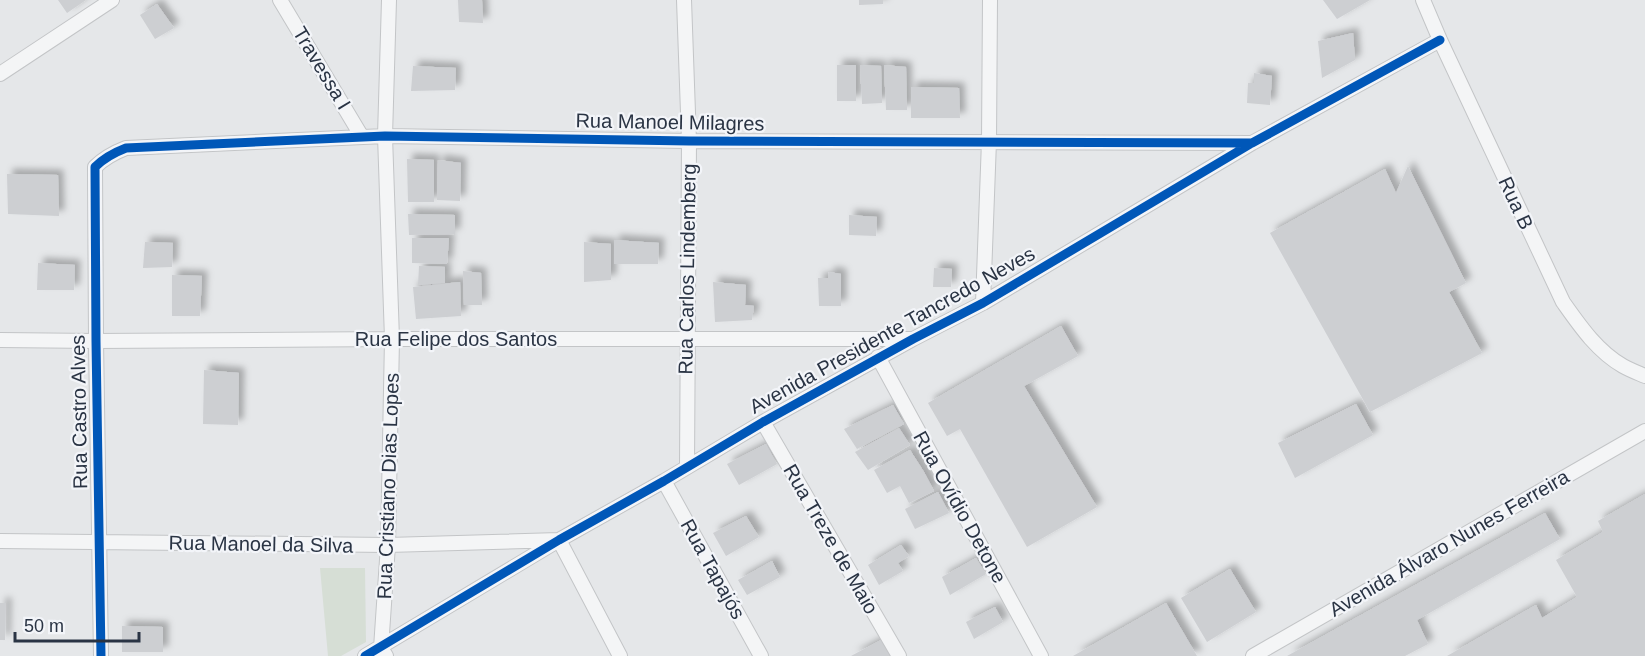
<svg xmlns="http://www.w3.org/2000/svg" width="1645" height="656" viewBox="0 0 1645 656" font-family="Arial,sans-serif">
	<defs>
		<filter id="shadow"><feDropShadow dx="5.5" dy="-5.5" stdDeviation="3" flood-color="#0004"/></filter>
	</defs>
	<rect width="100%" height="100%" fill="#e5e7e9"/>
	<path fill="#d6ded5" d="M365,568L366,642L341,656H328L320,568Z"/>
	<path fill="#cdcfd2" filter="url(#shadow)" d="M58,0H86L67,13Z
		M458,0H482L483,23L459,22Z
		M859,0H883V4L859,5Z
		M1323,0H1370L1337,19Z
		M157,4L174,28L155,39L140,15Z
		M1353,33L1355,60L1322,78L1318,41Z
		M837,65H856V101H837Z
		M860,65L881,66L882,103L862,104Z
		M884,65L906,67L907,110H886Z
		M413,66L456,68L455,90L411,91Z
		M1254,73L1272,76L1270,105L1247,103L1248,83H1254Z
		M911,87L959,88L960,118H911Z
		M407,159L434,160V202H408Z
		M438,160L461,163L460,201L437,200Z
		M1408,166L1466,283L1449,292L1482,353L1370,412L1270,233L1385,169L1396,193Z
		M7,174L58,175L59,216L8,214Z
		M408,214L455,215V234L409,235Z
		M849,215L877,217L876,236L849,235Z
		M412,238H449L447,264L412,263Z
		M614,240L659,243L658,264H614Z
		M145,242L173,243L172,267L143,268Z
		M584,242L611,244V280L584,282Z
		M38,263L75,265L74,290H37Z
		M419,266L445,267V283L418,285Z
		M934,268L952,269L951,287H933Z
		M463,271L481,273L482,305H464Z
		M829,272L841,274V306H819L818,278H828Z
		M172,275L202,276L200,316H172Z
		M460,282L461,316L416,319L413,287Z
		M713,282L746,285L745,305L754,306L752,320L715,322Z
		M1061,326L1078,356L1024,386L1097,507L1027,547L960,429L947,436L928,403Z
		M204,370L239,373L238,425L203,424Z
		M1356,404L1373,435L1295,478L1278,443Z
		M893,405L904,424L857,449L844,429Z
		M899,428L910,445L868,470L855,452Z
		M766,444L777,464L739,485L727,464Z
		M910,450L924,472L934,491L909,503L900,486L887,493L874,470Z
		M938,492L949,513L915,529L905,509Z
		M1645,494V656H1447L1536,605L1542,618L1577,597L1556,560L1603,532L1598,521Z
		M1545,513L1560,539L1417,620L1428,644L1405,656H1287Z
		M746,516L759,537L726,556L713,533Z
		M901,545L909,556L898,563L903,571L879,585L868,565Z
		M976,558L986,574L950,595L942,577Z
		M772,561L780,577L747,595L738,580Z
		M1230,569L1256,612L1207,642L1181,598Z
		M0,603H6L5,640H0Z
		M1166,603L1197,656H1073Z
		M995,607L1003,622L974,639L966,622Z
		M122,626L163,627V652H122Z
		M883,639L891,656H851Z"/>
	<g fill="none" stroke-linecap="round" stroke-linejoin="round">
		<g stroke="#c3c5c7" stroke-width="16">
			<path id="street" d="M280,0L362,137
				M684,0L689,141L687,467
				M1423,0L1440,40L1563,302C1580,326 1597,351 1623,366C1630,370 1638,373 1645,376
				M0,74L112,0
				M983,303L989,141L990,0
				M0,340L96,341L392,339H910
				M878,357L1041,656
				M763,422L899,656
				M664,481L761,656
				M0,541L388,545L559,540L620,656
				M101,656L96,341L95,167C104,158 113,153 126,148L385,136L689,141L1252,143
				M365,656L559,540L664,481L763,422L913,339L983,303L1252,143L1440,40
				M386,656L381,648L388,545L392,339L385,136L389,0
				M1253,656L1645,431"/>
		</g>
		<use href="#street" stroke="#f4f5f6" stroke-width="14"/>
		<g stroke="#f3f5f9" stroke-width="13">
			<path id="cycleway" d="M101,656L96,341L95,167C104,158 113,153 126,148L385,136L689,141L1252,143
				M365,656L559,540L664,481L763,422L913,339L983,303L1252,143L1440,40"/>
		</g>
		<use href="#cycleway" stroke="#0057b8" stroke-width="9"/>
	</g>
	<g text-anchor="middle" dominant-baseline="central" stroke-width="4.5" stroke-linejoin="round" paint-order="stroke">
		<g font-size="20" fill="#2a3444" stroke="#f3f5f9">
			<text transform="translate(322 68) rotate(59)">Travessa I</text>
			<text transform="translate(670 122) rotate(1)">Rua Manoel Milagres</text>
			<text transform="translate(1516 203) rotate(65)">Rua B</text>
			<text transform="translate(687 269) rotate(-89)">Rua Carlos Lindemberg</text>
			<text transform="translate(892 330) rotate(-29)">Avenida Presidente Tancredo Neves</text>
			<text x="456" y="339">Rua Felipe dos Santos</text>
			<text transform="translate(79 412) rotate(-91)">Rua Castro Alves</text>
			<text transform="translate(388 486) rotate(-88)">Rua Cristiano Dias Lopes</text>
			<text transform="translate(960 507) rotate(61)">Rua Ovídio Detone</text>
			<text transform="translate(831 539) rotate(60)">Rua Treze de Maio</text>
			<text transform="translate(1449 543) rotate(-30)">Avenida Álvaro Nunes Ferreira</text>
			<text transform="translate(261 544) rotate(1)">Rua Manoel da Silva</text>
			<text transform="translate(713 569) rotate(61)">Rua Tapajós</text>
		</g>
	</g>
	<path d="M15 632v9h124v-9" fill="none" stroke="#2a3444" stroke-width="3"/>
	<text x="24" y="632" font-size="18" fill="#2a3444" stroke="#f3f5f9" stroke-width="4.5" paint-order="stroke">50 m</text>
</svg>
